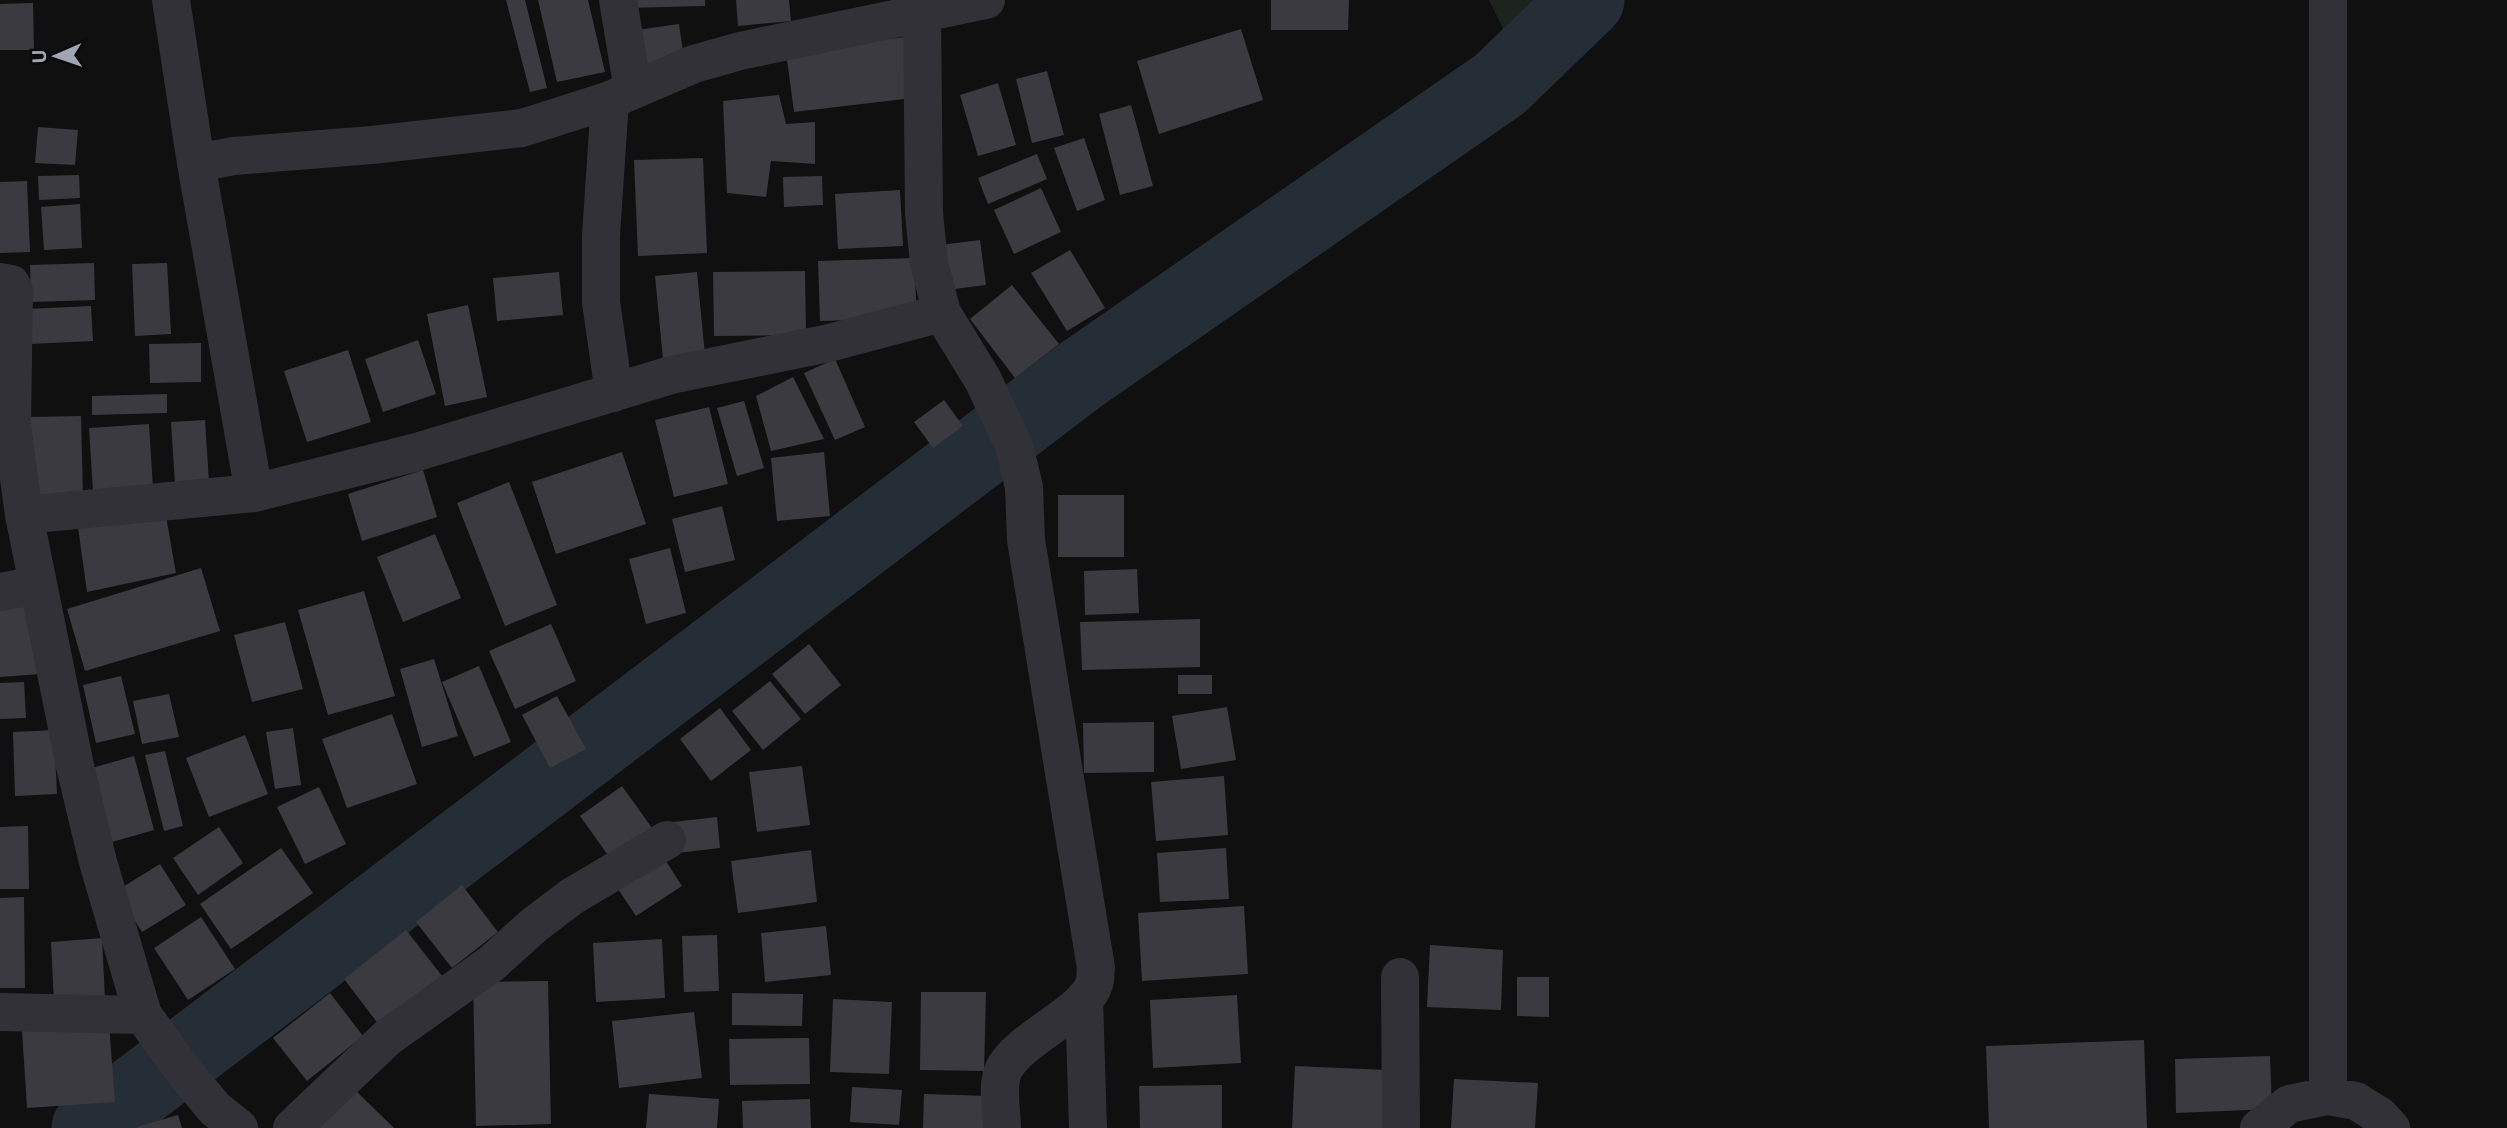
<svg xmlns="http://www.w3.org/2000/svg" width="2507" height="1128" viewBox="0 0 2507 1128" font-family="'Public Sans',sans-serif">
	<rect width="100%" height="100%" fill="#101011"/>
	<path fill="#1c241d" d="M1489,0H1545L1507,37Z"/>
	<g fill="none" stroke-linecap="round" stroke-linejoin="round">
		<path stroke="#252e36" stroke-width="75" d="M89,1128L1082,374L1500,84L1587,0"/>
	</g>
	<path fill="#3a3a40" d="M506,0H525L547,88L530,92Z
		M538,0H588L605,72L557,82Z
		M624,0H705V6L624,8Z
		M736,0H789L791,21L738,26Z
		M1271,0H1349L1348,30H1271Z
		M33,3L34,50H0V4Z
		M679,24L684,59L635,66L630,31Z
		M1241,29L1263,100L1159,134L1137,61Z
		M913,36L921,97L794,112L786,52Z
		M1047,71L1064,135L1032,143L1016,79Z
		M998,83L1016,145L978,156L960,95Z
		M779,95L786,124L815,122V164L771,161L766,197L727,193L723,101Z
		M1131,105L1153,186L1120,195L1099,114Z
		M38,127L78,130L75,165L35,163Z
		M1084,138L1105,200L1077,211L1054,148Z
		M1037,154L1047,179L988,204L978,178Z
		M703,158L707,253L638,256L634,160Z
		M79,175L80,198L39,200L38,176Z
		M822,176L823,205L784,207L783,177Z
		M27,181L30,252L0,253V182Z
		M1041,188L1061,232L1014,254L994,210Z
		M900,190L903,246L838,249L835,194Z
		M80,204L82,248L44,250L41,207Z
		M980,240L986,285L939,291L933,246Z
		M1070,250L1105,308L1067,331L1031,273Z
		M914,258L917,318L820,321L818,261Z
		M94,263L95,300L31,302L30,265Z
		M167,263L171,334L135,336L132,264Z
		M805,271L806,335L714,336L713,272Z
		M559,272L563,315L497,321L493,278Z
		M697,272L705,355L663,359L655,276Z
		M1012,285L1059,344L1015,378L970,319Z
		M468,305L487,397L445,406L427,314Z
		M91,306L93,341L29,344L27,309Z
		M418,340L436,394L383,412L365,359Z
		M201,343V382L150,383L149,344Z
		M348,350L371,422L307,442L284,371Z
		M835,359L865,427L835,440L804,373Z
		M793,377L824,439L771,451L756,396Z
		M167,394V413L92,415V396Z
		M944,400L963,426L933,448L914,422Z
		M744,401L764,468L737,476L717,408Z
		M709,407L728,484L674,497L655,420Z
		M81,416L83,497L32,499L29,417Z
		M205,420L209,482L175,484L171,422Z
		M149,424L153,488L93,492L89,428Z
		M622,452L646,524L556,554L532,482Z
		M824,452L830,516L777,521L771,458Z
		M423,470L437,517L362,541L348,494Z
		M509,482L557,605L505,626L457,503Z
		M1058,495H1124V557H1058Z
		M164,505L176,573L87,592L77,520Z
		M722,506L735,560L685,572L672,519Z
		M435,534L461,598L403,622L377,557Z
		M670,548L686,613L646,624L629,559Z
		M201,568L220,631L85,671L67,609Z
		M1137,569L1139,613L1085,615L1084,571Z
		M364,591L395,696L328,715L298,610Z
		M37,600L40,674L0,677V602Z
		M1200,619V667L1082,670L1080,622Z
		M285,622L303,689L252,702L234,635Z
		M551,624L576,681L515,709L489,651Z
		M809,644L841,685L805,714L772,674Z
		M434,659L458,736L422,747L400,669Z
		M479,666L511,742L474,757L442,682Z
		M1178,675H1212V694H1178Z
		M121,676L135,734L96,743L83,685Z
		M770,681L801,719L763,750L732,711Z
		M24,682L26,718L0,719V683Z
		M169,694L179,737L142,744L133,701Z
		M557,696L586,749L550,768L522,715Z
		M1227,707L1236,760L1181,769L1172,716Z
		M720,708L751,750L711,781L680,739Z
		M392,714L417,784L347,808L322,739Z
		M1154,722V772L1084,773L1083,723Z
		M293,728L301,785L275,789L266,732Z
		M54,730L57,794L15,796L13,732Z
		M245,735L268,794L209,817L186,758Z
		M165,751L183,826L164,831L145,755Z
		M134,756L154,830L112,842L92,768Z
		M802,766L810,825L757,832L749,772Z
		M1224,776L1228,835L1156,841L1151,782Z
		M622,786L657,835L615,865L580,816Z
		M319,787L346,844L305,864L277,807Z
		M717,817L720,848L677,853L673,822Z
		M28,826L29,889H0V827Z
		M219,827L243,863L198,895L173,858Z
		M281,848L313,893L231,949L200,904Z
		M1226,848L1229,899L1160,902L1157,853Z
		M811,850L817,902L738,913L731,861Z
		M662,855L682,886L636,916L616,886Z
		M160,864L186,905L142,932L116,891Z
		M462,885L498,932L452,968L416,922Z
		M24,897L25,988H0V898Z
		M1244,906L1248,974L1142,981L1138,913Z
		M201,917L235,969L188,1000L154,948Z
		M826,926L831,975L765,982L761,933Z
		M406,930L446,981L383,1030L344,979Z
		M717,935L719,991L684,992L682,936Z
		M102,938L105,999L54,1003L51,942Z
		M662,939L665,998L596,1002L593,943Z
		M1430,945L1503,950L1501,1010L1427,1007Z
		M1517,977H1549V1017L1517,1016Z
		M548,981L551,1124L476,1126L473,982Z
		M921,992H986L984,1071L920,1070Z
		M330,993L363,1036L307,1081L273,1038Z
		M732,993L803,994L802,1026L732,1025Z
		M1237,995L1241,1063L1153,1068L1150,1000Z
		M833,999L892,1002L889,1074L830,1072Z
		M694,1012L702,1078L619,1088L612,1021Z
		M109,1024L115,1102L27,1108L22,1030Z
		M809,1038L810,1084L730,1085L729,1039Z
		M2144,1040L2147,1128H1989L1986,1046Z
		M2270,1056L2272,1109L2176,1113L2175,1059Z
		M1295,1066L1387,1070L1385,1128H1292Z
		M1454,1079L1538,1083L1535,1128H1451Z
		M1222,1085V1128H1140L1139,1086Z
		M852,1087L902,1090L899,1125L850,1122Z
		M355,1090L394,1128H318Z
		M649,1094L719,1099L717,1128H646Z
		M924,1094L988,1096L986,1128H923Z
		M810,1099L811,1128H743L742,1101Z
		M178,1115L182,1128H137V1127Z"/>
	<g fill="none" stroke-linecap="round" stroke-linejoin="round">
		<path stroke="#313137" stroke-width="38" d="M171,0L196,163L254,493
			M618,0L633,90
			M922,12L924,213L929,263L942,313L983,380L1014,446L1024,487L1026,540L1096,968C1095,973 1096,979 1094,984C1085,1013 1020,1038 1004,1069C996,1085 1002,1111 1002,1128
			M196,163L234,156L372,145L522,128L610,100
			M0,282L11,284L14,290L12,426L24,515L75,766L98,862L143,1015L185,1073L215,1109L239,1128
			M614,393L601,302V236L610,100L694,64L740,51L986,0
			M24,515L254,493L417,452L671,375L829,343L942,313
			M0,592L38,585
			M1400,977L1401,1128
			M1084,999L1088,1128
			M0,1012L143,1015
			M2328,1096V0
			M292,1128L388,1037L491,964L533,926L571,897L667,840
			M2259,1128L2289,1104L2328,1096L2356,1101L2380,1116L2391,1128"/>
	</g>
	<g transform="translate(56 56) rotate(268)" stroke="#0b0b0c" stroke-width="5" paint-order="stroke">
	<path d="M0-5L12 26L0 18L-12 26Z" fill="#a0a5b4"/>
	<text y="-10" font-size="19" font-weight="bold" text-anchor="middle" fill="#a0a5b4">U</text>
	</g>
</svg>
